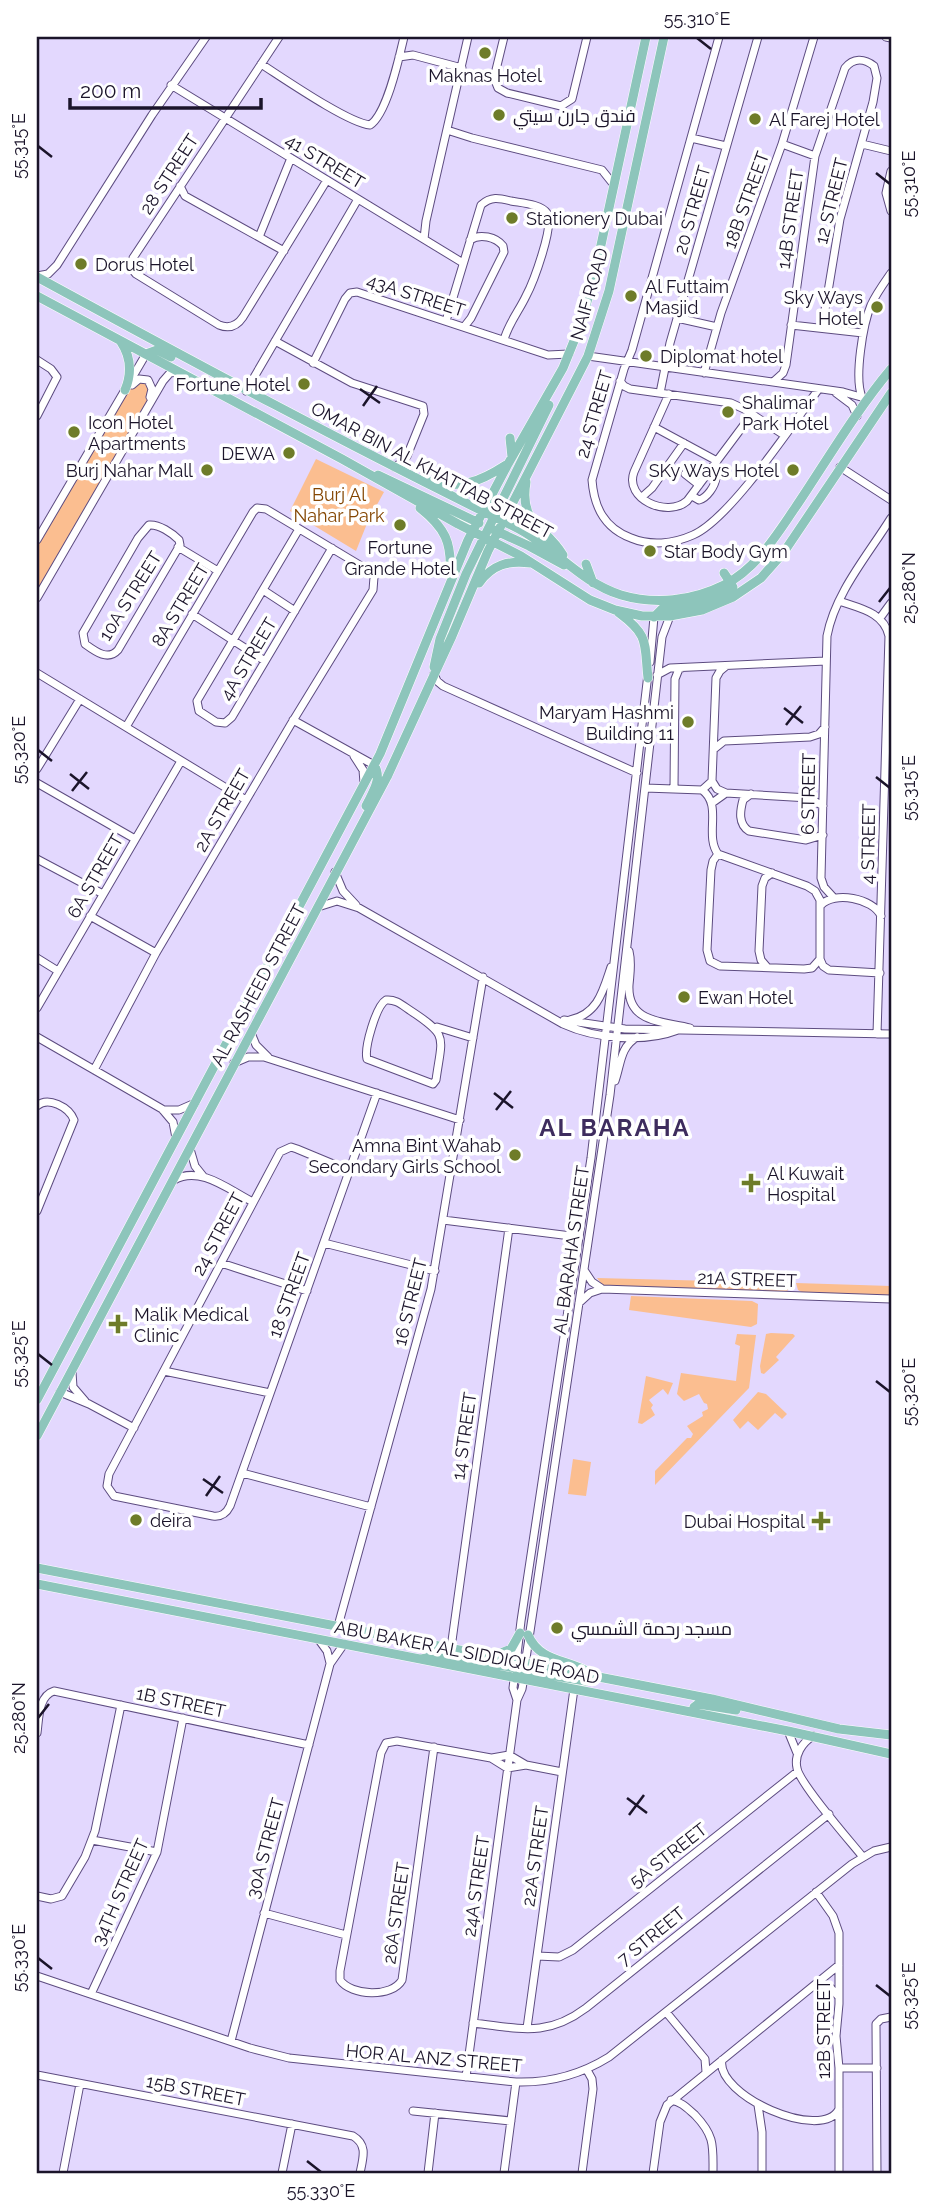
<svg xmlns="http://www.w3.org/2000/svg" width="928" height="2210" viewBox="0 0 928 2210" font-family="Raleway,Cairo,sans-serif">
	<rect width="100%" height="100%" fill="#e3d8fe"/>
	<path fill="#fbbe90" d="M133,375L155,387L37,592V541Z
		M316,459L384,492L368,521L356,551L290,511Z
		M597,1278L790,1283L787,1292L604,1287Z
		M796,1283L891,1286V1297L805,1294L798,1290Z
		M631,1296L752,1301L758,1304L757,1324L751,1327L629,1310Z
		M771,1333L793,1334L795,1336L776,1357L779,1360L764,1374L761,1373L760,1366L766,1334Z
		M737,1334L756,1335L749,1388L655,1485V1471L687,1438H691L693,1434L687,1426L703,1416L702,1412L708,1409L707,1404L704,1403L699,1394L684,1401L677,1394L681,1373L736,1381L740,1346L735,1344Z
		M646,1376L673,1383L668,1395L663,1389L649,1400L653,1405L651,1408L655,1415L642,1424L638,1423Z
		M758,1392L766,1394L787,1414L782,1419L775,1413L758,1430L748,1421L740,1429L733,1420Z
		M573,1459L591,1462L586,1496L568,1494Z"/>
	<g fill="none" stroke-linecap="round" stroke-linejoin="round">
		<g stroke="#5d4c80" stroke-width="9">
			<path id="minor" d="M279,37L133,258L131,268L136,274L219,325C229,329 237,326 243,317L327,180
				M504,37L494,78L498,88L507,93L561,106L572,99L587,37
				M719,37L632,350L624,369L592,480C594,507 604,528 631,538C650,546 673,544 693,535C730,519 792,425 818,390
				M886,37L891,38
				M399,57L413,55L462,68
				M261,64C283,78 348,123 370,125C387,114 399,58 404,37
				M171,85L463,263
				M447,130L472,138L602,170L614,185
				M691,138L726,146
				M782,144L815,156
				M862,144L891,151
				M891,171L886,193L891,211
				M180,186L185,196L284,251
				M259,237L291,158
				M424,239L426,221L468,37
				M37,276L48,274L57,265L152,115L206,37
				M677,318L717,327
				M446,321L481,205C491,196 499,198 511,201C521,203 541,204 547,213C555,225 533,283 526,296C519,311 508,324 504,340
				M791,325L863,333
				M464,327L471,318L504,252L503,246C496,237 480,233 470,240
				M275,341L352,383L423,406L424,414L407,456L403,462L394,467
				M588,356L843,392L868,399
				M37,360L51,369L57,377L37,416
				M313,363L345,299L350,293L357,292L548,355L569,354
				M704,373L721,313L782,144L814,37
				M620,381L624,386L630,389L731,403L744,409L784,435
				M773,382L783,373L786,365L815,156L845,68C853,58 864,58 874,66L877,78L873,102L840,219L822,328
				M132,385L139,379L148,380L152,389L150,397
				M246,391L358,199
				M660,393L670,343L758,37
				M836,393L852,405L857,416
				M669,394L634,472C624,499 667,518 687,501L752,414
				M862,397C854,378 863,324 871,305C876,294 884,283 891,273
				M654,427L717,461
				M840,467L891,500
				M685,474L699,485
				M692,496L699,500C707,498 715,486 716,478L708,473
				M642,497L652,488L684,443
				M149,525C159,524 172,533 179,540L180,545L118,650C108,661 96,652 85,644L83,633L138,538Z
				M299,529L197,701L199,711L216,722L225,723L232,717L332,548
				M37,540L146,354
				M178,547L218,571
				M263,590L295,611
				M37,598L163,381L170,373L178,372
				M839,601C859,608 884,612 889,636L877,1034
				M192,614L265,661
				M880,618L891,603
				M650,662L654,617
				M37,673L246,800
				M434,674L437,681L443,686L637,773
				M657,675L670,668L826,661
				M293,720L374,765
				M714,749L724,741L810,737L819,734L825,727
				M354,756L363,770L364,783
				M37,769L80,699
				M37,783L135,839
				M645,788L702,790L712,781
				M674,789L675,679L679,669L682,668
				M702,790C723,805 704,835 718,854
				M726,793L717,789L712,781L716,678L720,671L726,666
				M751,794L743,800C740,811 738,824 749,831L806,840L823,835
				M712,803L726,793L809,798L823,806
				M718,854L713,861L711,870L707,950L710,961L720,966L804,969L812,968L820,959
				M718,854L807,886L815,891L820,900V959
				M37,859L103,894
				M335,872L343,891L356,905
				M834,898L824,887L821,878L827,636C835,593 868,555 891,518
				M821,905C834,891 873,898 881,916
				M318,907L337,901L359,908L563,1024C596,1039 644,1043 678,1030
				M90,916L156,953
				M629,951C632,963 630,973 629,985C627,1024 664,1021 690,1028
				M37,958L58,971
				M820,959L823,966L829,970L880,973
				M767,967L761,960L759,951L762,886L765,878L772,873
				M386,1000C396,999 402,1005 411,1011C449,1036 442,1036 436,1080L433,1084L367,1059C364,1048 376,1006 386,1000Z
				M37,1008L181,761
				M564,1020L625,1029L891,1034
				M570,1020C598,1014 603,991 611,967
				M437,1027L473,1038
				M251,1033L256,1045L268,1057
				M37,1037L162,1109L173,1122L176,1138
				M234,1063L248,1057H264L460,1120
				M94,1070L156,953L291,724L373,590L374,577L368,570L266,509L257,508L253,512L126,727
				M615,1081C621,1064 620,1047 637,1037
				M37,1106C48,1096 69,1107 74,1120L37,1211
				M163,1110H179L195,1103
				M190,1149L195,1166L203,1176
				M350,1171L297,1149L291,1147L280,1152L109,1474L107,1486L114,1496L213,1516C221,1517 226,1514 230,1506L377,1093
				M174,1180C200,1165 229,1190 253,1202
				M443,1220L579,1237
				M324,1243L435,1271
				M221,1263L307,1291
				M584,1270L592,1282L601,1288
				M579,1303L590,1293L602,1289L891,1299
				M164,1371L270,1393
				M72,1372L73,1387L85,1401
				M60,1392L89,1404L134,1428
				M242,1473L371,1507
				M338,1626L431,1289L483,977
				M319,1640L327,1651L330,1663
				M451,1648L509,1228
				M525,1665L610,1095L662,637L670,616
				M517,1700L513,1688L521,1621L591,1158L648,674
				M788,1731L797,1753
				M37,1733C39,1719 38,1696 54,1691L309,1745
				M813,1736C802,1743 794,1755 797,1768C799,1783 850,1841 862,1856
				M434,1747L402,1980C392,1998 351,1996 340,1980V1971L381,1753L386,1743L397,1741L491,1758L507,1768L526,1765L562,1772
				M492,1758L509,1755L526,1765
				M92,1840L157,1852
				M816,1892L833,1916L839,1933V2004L836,2036L839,2068V2173
				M37,1896L51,1899L62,1896L85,1857L95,1831L121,1705
				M264,1913L346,1935
				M537,1956L559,1957L573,1950L797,1772
				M37,1976L250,2048L289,2058L516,2082C550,2083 580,2075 609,2057L852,1864L874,1851L891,1847
				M817,1984L829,1986L838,1996
				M91,1994L157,1852L183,1718
				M666,2012L705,2059L706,2072
				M473,2023C519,2028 546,2038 586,2008L829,1814
				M527,2028L574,1689
				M231,2041L330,1664L344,1644
				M722,2060C715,2095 822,2143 839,2109
				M839,2068H877
				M37,2075L353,2136C368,2145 363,2158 360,2173
				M466,2077L517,1700L522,1689L524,1677
				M671,2100C682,2102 687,2108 695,2115C715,2136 713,2146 713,2173
				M758,2105L762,2132V2173
				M413,2111L511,2121
				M63,2173L80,2084
				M282,2173L292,2124
				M428,2173L435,2113
				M504,2173L516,2082
				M582,2173L593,2089L592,2079L587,2070
				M653,2173L660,2122L667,2105L839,1965
				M877,2173L876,2024L881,2019L891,2017"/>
		</g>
		<g stroke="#fff" stroke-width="10">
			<path id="major" d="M37,277C195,363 353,448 515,527C554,546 579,582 621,595C655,605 692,601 724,585C756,569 775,537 795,508C826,462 855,412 891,369
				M37,296L342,459L458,524L521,556L590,600L615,610L642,616H670L702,610L733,597L761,578L784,552L891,393
				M121,342C131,357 132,373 125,390
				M146,354L157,350L171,357
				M510,438L512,457
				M378,475L479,523
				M427,481C461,489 478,483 506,465
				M526,482C519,525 545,525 563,555
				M420,508C445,528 452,542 450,574
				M492,529L529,546L564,565
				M586,564L593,583
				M724,573L730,582
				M479,583C492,565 508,560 530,563
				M619,613C650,636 644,643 648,678
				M654,617L662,609L694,604L720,595L733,587
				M434,667L440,639L466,574L549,405
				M366,806C372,793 383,779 374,765
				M37,1400L380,754L468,540L508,464L563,368L578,331L593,282L646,37
				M37,1436L387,777L452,636L488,551L588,356L609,291L664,37
				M37,1568L712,1699L839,1729L891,1735
				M37,1584L788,1731L891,1754
				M528,1635C540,1663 569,1659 592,1674
				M494,1656L511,1649L520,1633
				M421,1659L437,1655L516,1668L523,1666
				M515,1678L519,1672L524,1671L586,1681
				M695,1712L694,1707L698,1704L736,1710"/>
		</g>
		<use href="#minor" stroke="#fff" stroke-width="7"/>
		<use href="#major" stroke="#8dc5bb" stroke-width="9"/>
	</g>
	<path fill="none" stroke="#1b142a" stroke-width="2.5" d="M697,38L711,49M38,146L52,157M876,173L890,184M360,389L380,403M363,406L377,386M879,602L890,588M784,708L803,723M786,725L801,706M38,750L52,761M70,774L89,789M876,777L890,788M72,791L87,772M494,1093L513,1108M496,1110L511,1091M38,1354L52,1365M876,1381L890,1392M203,1479L223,1493M206,1496L220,1476M38,1718L49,1704M627,1798L647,1813M629,1815L644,1795M38,1958L52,1969M876,1985L890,1996M307,2161L321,2172"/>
	<g fill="#6e7c29" stroke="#fff" stroke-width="2.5">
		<circle cx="485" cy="53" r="7"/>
		<circle cx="499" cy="115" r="7"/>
		<circle cx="755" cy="119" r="7"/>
		<circle cx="512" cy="218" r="7"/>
		<circle cx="81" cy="264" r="7"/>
		<circle cx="631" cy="296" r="7"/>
		<circle cx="877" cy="307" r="7"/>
		<circle cx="646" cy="356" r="7"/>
		<circle cx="304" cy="384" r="7"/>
		<circle cx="728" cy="412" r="7"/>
		<circle cx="74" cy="432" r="7"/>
		<circle cx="289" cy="453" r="7"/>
		<circle cx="207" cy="470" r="7"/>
		<circle cx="793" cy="470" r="7"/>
		<circle cx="400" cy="525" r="7"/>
		<circle cx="650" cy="551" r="7"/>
		<circle cx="688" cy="722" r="7"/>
		<circle cx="684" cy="997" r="7"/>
		<circle cx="515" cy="1155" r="7"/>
		<path d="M747.5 1172.5h7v7h7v7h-7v7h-7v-7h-7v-7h7z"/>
		<path d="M114.5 1313.5h7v7h7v7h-7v7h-7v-7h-7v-7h7z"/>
		<circle cx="136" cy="1520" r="7"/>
		<path d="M817.5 1510.5h7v7h7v7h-7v7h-7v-7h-7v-7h7z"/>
		<circle cx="557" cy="1628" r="7"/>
	</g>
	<g text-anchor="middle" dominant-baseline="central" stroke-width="7" stroke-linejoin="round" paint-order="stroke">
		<g font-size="18" fill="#1b142a" stroke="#fff" text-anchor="start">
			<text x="485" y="75" text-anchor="middle">Maknas Hotel</text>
			<text x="513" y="115">فندق جارن سيتي</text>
			<text x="769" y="119">Al Farej Hotel</text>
			<text x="526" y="218">Stationery Dubai</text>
			<text x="95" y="264">Dorus Hotel</text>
			<text x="645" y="286">Al Futtaim<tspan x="645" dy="21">Masjid</tspan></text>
			<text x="863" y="297" text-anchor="end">Sky Ways<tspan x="863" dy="21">Hotel</tspan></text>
			<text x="660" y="356">Diplomat hotel</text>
			<text x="290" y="384" text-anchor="end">Fortune Hotel</text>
			<text x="742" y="402">Shalimar<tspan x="742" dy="21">Park Hotel</tspan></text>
			<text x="88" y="422">Icon Hotel<tspan x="88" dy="21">Apartments</tspan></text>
			<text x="275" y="453" text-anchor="end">DEWA</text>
			<text x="193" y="470" text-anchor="end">Burj Nahar Mall</text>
			<text x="779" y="470" text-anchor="end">SKy Ways Hotel</text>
			<text x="400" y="547" text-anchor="middle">Fortune<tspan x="400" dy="21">Grande Hotel</tspan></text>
			<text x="664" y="551">Star Body Gym</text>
			<text x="674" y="712" text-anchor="end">Maryam Hashmi<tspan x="674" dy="21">Building 11</tspan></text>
			<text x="698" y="997">Ewan Hotel</text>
			<text x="501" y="1145" text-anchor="end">Amna Bint Wahab<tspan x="501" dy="21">Secondary Girls School</tspan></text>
			<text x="767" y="1173">Al Kuwait<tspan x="767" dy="21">Hospital</tspan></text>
			<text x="134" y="1314">Malik Medical<tspan x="134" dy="21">Clinic</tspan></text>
			<text x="150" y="1520">deira</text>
			<text x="805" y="1521" text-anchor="end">Dubai Hospital</text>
			<text x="571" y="1628">مسجد رحمة الشمسي</text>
		</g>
		<g font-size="18" fill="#1b142a" stroke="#fff">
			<text transform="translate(325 161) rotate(31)">41 STREET</text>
			<text transform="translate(169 174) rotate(-57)">28 STREET</text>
			<text transform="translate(746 200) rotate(-70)">18B STREET</text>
			<text transform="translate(831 201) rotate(-76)">12 STREET</text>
			<text transform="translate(692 210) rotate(-74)">20 STREET</text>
			<text transform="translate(790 219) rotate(-82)">14B STREET</text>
			<text transform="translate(589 294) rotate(-74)">NAIF ROAD</text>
			<text transform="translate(416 295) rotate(18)">43A STREET</text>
			<text transform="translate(594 414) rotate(-74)">24 STREET</text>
			<text transform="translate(432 470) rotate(28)">OMAR BIN AL KHATTAB STREET</text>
			<text transform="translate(130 596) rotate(-58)">10A STREET</text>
			<text transform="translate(180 605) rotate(-59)">8A STREET</text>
			<text transform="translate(248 659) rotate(-59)">4A STREET</text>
			<text transform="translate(808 794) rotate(-89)">6 STREET</text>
			<text transform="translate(222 810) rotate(-60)">2A STREET</text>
			<text transform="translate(868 844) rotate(-89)">4 STREET</text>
			<text transform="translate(95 876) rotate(-60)">6A STREET</text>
			<text transform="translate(258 985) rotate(-62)">AL RASHEED STREET</text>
			<text transform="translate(218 1234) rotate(-62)">24 STREET</text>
			<text transform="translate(571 1250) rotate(-82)">AL BARAHA STREET</text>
			<text transform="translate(747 1279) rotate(2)">21A STREET</text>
			<text transform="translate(289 1295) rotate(-70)">18 STREET</text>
			<text transform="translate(410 1302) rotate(-76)">16 STREET</text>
			<text transform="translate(464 1436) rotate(-82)">14 STREET</text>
			<text transform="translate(467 1652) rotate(11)">ABU BAKER AL SIDDIQUE ROAD</text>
			<text transform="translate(181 1702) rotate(12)">1B STREET</text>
			<text transform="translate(265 1848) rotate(-75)">30A STREET</text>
			<text transform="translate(668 1855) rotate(-38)">5A STREET</text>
			<text transform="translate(535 1856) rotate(-82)">22A STREET</text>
			<text transform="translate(476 1886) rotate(-82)">24A STREET</text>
			<text transform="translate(120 1892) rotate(-66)">34TH STREET</text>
			<text transform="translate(396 1913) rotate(-82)">26A STREET</text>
			<text transform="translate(651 1936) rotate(-39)">7 STREET</text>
			<text transform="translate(823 2029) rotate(-90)">12B STREET</text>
			<text transform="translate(434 2058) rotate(5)">HOR AL ANZ STREET</text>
			<text transform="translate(196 2090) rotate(11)">15B STREET</text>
		</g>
		<g font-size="18" fill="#844602" stroke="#fff">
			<text x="339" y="494">Burj Al<tspan x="339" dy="21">Nahar Park</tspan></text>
		</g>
		<g font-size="24" font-weight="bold" letter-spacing="2" fill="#3e2c5e" stroke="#fff">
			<text x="615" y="1127">AL BARAHA</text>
		</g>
	</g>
	<rect width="928" height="2210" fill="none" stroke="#ffffff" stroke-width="77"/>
	<path d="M70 98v10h191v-10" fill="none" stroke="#1b142a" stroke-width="3.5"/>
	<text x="80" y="98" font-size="21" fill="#1b142a" stroke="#ffffff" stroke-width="5" paint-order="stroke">200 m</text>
	<rect x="38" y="38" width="852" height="2134" fill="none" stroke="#1b142a" stroke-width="2.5"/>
	<g font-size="18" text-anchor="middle" fill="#1b142a">
		<text x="697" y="25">55.310°E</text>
		<text transform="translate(19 146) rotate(-90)" y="6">55.315°E</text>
		<text transform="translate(909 184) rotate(-90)" y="6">55.310°E</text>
		<text transform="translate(909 588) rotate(-90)" y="6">25.280°N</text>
		<text transform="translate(19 750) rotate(-90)" y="6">55.320°E</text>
		<text transform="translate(909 788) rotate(-90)" y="6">55.315°E</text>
		<text transform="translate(19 1354) rotate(-90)" y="6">55.325°E</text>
		<text transform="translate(909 1392) rotate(-90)" y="6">55.320°E</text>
		<text transform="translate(19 1718) rotate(-90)" y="6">25.280°N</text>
		<text transform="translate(19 1958) rotate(-90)" y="6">55.330°E</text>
		<text transform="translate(909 1996) rotate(-90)" y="6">55.325°E</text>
		<text x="321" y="2197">55.330°E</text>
	</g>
</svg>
